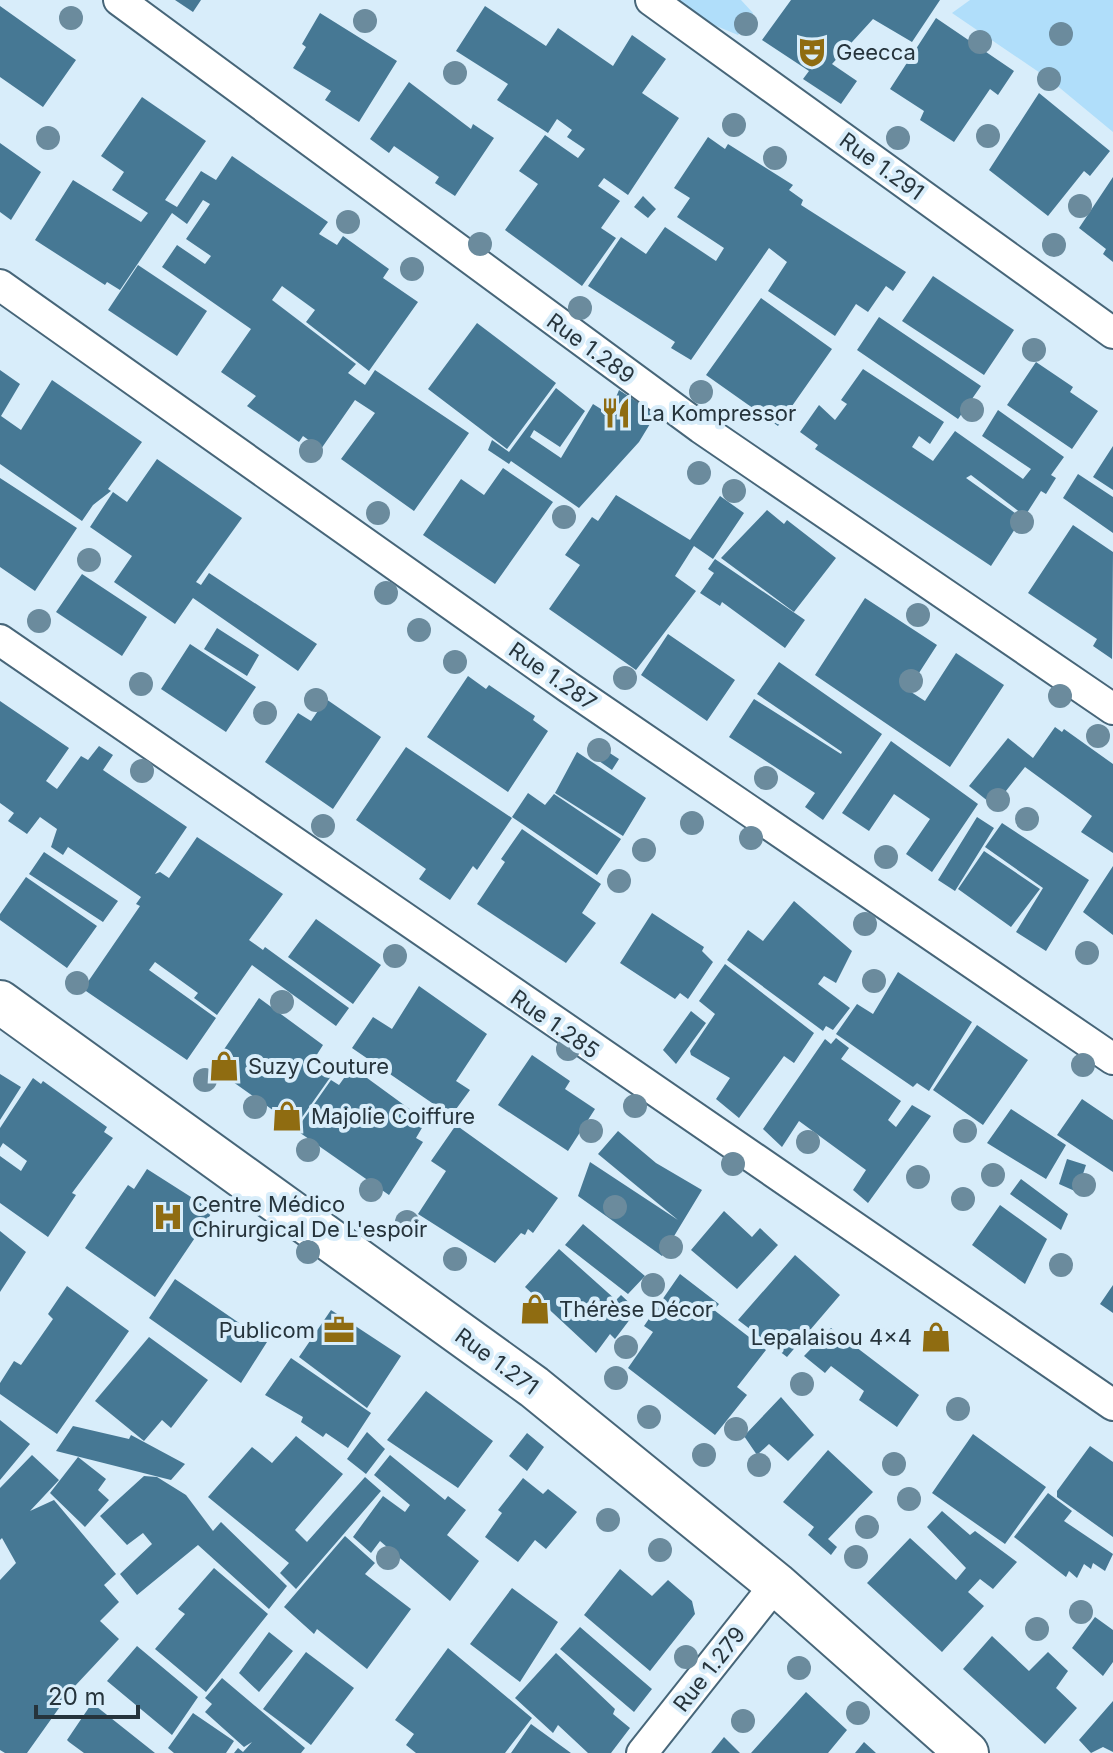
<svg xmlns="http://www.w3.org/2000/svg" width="1113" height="1753" viewBox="0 0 1113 1753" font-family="Inter,sans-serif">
	<rect width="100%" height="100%" fill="#d8edfa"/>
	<path fill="#b0defa" d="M673,0H741L753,13L738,35L709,23Z
		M970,0H1113V132L1049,79L952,13Z"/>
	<path fill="#467894" d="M175,0H201L193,12Z
		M791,0H940L912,42L873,19L832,64L857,81L841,104L803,79L809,71L762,40Z
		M0,6L76,60L43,107L0,77Z
		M485,6L546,46L558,28L613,66L632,35L666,59L642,93L679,118L628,195L604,178L598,186L620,201L601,228L616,238L582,286L505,230L538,184L519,171L545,135L578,158L585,149L567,137L572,130L557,119L548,133L497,100L508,84L456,51Z
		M320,13L397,61L359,122L325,100L331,91L293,68L306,47L302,44Z
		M936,18L1014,71L998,95L990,89L954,142L920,120L924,111L890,89Z
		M409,82L471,129L473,124L494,138L455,196L435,183L439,177L394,146L389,153L370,139Z
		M1039,93L1110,151L1090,176L1084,171L1048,216L989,170Z
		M142,97L206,141L165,200L177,207L201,171L216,180L232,156L328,222L319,234L337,245L343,236L389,269L383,278L418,302L369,371L306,322L315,310L282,286L272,300L356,364L348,373L365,385L375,370L469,433L414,511L341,459L375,413L355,400L321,449L303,436L299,442L247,406L256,396L221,372L251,329L162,267L177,245L205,264L211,256L186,239L210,204L203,200L187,224L172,213L120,290L107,282L105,285L35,240L73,180L141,222L148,213L112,190L124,172L101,156Z
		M708,137L725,149L728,144L793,185L789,190L803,200L801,205L906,272L893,291L886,286L868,312L856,304L835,336L768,291L787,262L769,248L691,360L671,348L675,342L588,286L621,237L646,254L665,227L716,261L724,248L677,217L690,198L674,188Z
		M0,143L41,172L11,220L0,212Z
		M1113,177V262L1103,254L1106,249L1079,228Z
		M643,196L656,209L648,218L634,207Z
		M138,265L207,311L177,356L108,310Z
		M933,276L1014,330L984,375L902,321Z
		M761,298L832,349L778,426L706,375Z
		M879,317L981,386L958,419L857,350Z
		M477,323L556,383L507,449L428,389Z
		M1036,362L1073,387L1070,392L1098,411L1072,449L1007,405Z
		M863,369L944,422L930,444L919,436L912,447L933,461L955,431L1023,479L1031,469L982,436L998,410L1064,457L1051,475L1056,478L1046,494L1041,491L1025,516L971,475L966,478L1022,518L991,566L815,449L818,445L800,432L819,405L835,420L847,404L841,400Z
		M0,370L20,384L1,416L21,430L52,380L142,442L108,489L111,491L93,505L82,521L0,464Z
		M556,388L585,411L560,447L534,430L530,437L561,458L593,404L609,414L619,390L656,414L639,442L579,508L511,461L509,464L488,450L492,440L509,452Z
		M1113,446V490L1093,477Z
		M157,459L242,518L196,582L201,585L209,573L317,644L298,671L193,598L175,624L114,582L132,556L90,527L113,492L127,502Z
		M503,468L553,502L495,584L423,535L461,479L484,495Z
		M1078,474L1113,497V533L1063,498Z
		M0,478L77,528L35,591L0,567Z
		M616,495L690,540L720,496L744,513L713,559L694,546L675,576L696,591L636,670L549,609L580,565L565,555L592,517L598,521Z
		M767,510L784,524L787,520L836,558L794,612L721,558Z
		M1073,525L1113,552L1112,659L1093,646L1097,639L1028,593Z
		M715,559L805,620L785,648L722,602L720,606L700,593L714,573L708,569Z
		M82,574L147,617L122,656L56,612Z
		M865,598L937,645L908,690L925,701L956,653L1004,685L950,767L815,675Z
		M217,628L259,655L247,676L204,649Z
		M668,634L735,680L707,721L641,675Z
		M190,644L256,687L226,732L161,689Z
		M779,662L882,734L823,820L805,807L815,793L729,737L754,699L841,754L842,752L757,694Z
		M468,676L486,689L489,685L535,716L533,720L548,731L508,792L427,737Z
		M326,699L381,737L333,809L265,762L298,713L311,721Z
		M0,701L69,748L46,781L57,789L81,756L88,760L99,746L113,755L103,770L187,827L155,874L160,872L169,878L197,837L283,894L249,940L263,950L265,947L349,1008L336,1026L252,965L217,1015L194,998L198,993L155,962L149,970L216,1018L187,1060L83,989L140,906L136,904L141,897L68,847L63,855L51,847L57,829L40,817L27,834L8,821L14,813L0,803Z
		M1055,727L1062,732L1064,729L1113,764V853L1081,832L1092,816L1025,767L994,806L969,786L1008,738L1033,758Z
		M891,741L978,804L932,872L906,854L930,819L894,794L869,831L842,813Z
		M406,747L512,818L477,870L473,866L450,900L419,879L426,869L356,820Z
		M605,750L619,759L612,770L599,761Z
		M577,752L646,798L623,836L555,793Z
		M528,793L545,805L554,794L621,839L597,875L512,817Z
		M977,817L994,828L955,891L938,880Z
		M1002,823L1089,880L1046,951L1016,932L1043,888L985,847Z
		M522,829L601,884L582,913L596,923L566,963L477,904L505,862L501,859Z
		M984,851L1040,889L1011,927L958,889Z
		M44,852L118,901L103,922L29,874Z
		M1113,866V935L1083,912Z
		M26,877L97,926L67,968L0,920V914Z
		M794,901L852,951L836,983L824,976L818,984L850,1008L833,1030L826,1026L823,1031L727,960L748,930L763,941Z
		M652,913L704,947L702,951L713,962L688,999L680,993L675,999L620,963Z
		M316,919L381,965L353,1004L288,957Z
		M725,964L814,1033L794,1063L784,1056L739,1118L716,1099L730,1078L691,1055L690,1051L715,1014L699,1001Z
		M898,972L972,1022L929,1091L917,1083L913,1087L836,1034L857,1004L873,1014Z
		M419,986L487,1034L456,1081L470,1090L451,1116L352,1048L373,1017L392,1029Z
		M259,998L323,1045L309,1067L317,1073L324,1063L334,1072L291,1133L272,1120L277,1113L212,1067Z
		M691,1011L706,1023L676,1064L663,1050Z
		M977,1025L1028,1060L983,1125L933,1090Z
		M836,1038L849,1048L841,1059L901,1101L888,1120L896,1127L912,1105L931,1116L868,1203L853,1190L866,1170L799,1121L782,1147L763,1129L825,1039L831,1044Z
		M532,1055L570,1081L565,1089L595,1109L568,1151L498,1105Z
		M352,1067L426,1121L416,1138L423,1142L389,1195L296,1130L331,1080L339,1085Z
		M0,1074L21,1087L0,1120Z
		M33,1078L41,1084L43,1081L107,1127L104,1132L113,1138L72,1193L76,1195L48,1237L0,1203V1156L21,1171L27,1161L3,1143L0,1148V1128Z
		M1082,1099L1113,1120V1172L1057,1135Z
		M1011,1109L1066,1145L1046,1179L987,1143Z
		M456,1125L558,1198L533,1233L528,1229L525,1235L521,1233L495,1263L418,1214L446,1171L431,1161Z
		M618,1131L656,1163L702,1190L662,1256L578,1196L590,1162L678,1220L598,1154Z
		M1067,1159L1086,1165L1077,1192L1059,1184Z
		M147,1169L213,1211L155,1297L85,1248L128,1185L134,1189Z
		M1021,1179L1068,1214L1061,1230L1010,1194Z
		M1000,1205L1047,1239L1025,1284L972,1245Z
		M724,1211L752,1237L760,1228L778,1245L737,1289L691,1250Z
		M583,1224L645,1276L628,1294L565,1245Z
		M0,1231L26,1252L0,1292Z
		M559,1249L616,1300L621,1295L637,1310L615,1339L610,1334L596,1353L525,1287Z
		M795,1255L840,1295L787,1357L738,1320Z
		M680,1274L719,1304L714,1310L766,1350L737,1387L747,1395L715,1435L628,1368L653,1332L644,1326Z
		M175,1279L267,1342L241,1383L149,1318Z
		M1113,1285V1313L1100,1304Z
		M67,1286L129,1331L57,1434L0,1394V1383L14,1361L21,1365L53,1319L48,1314Z
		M331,1310L401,1356L367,1408L299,1357Z
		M831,1328L919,1395L897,1427L859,1400L864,1391L831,1366L825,1373L804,1356Z
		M149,1337L208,1380L171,1428L162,1420L144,1441L95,1401Z
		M291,1358L371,1413L348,1448L326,1433L323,1437L301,1422L303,1417L265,1395Z
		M426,1391L493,1441L458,1488L387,1440Z
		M781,1397L814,1435L788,1461L769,1444L757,1455L744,1436Z
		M0,1420L30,1444L0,1480Z
		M73,1426L129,1439L131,1435L185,1464L171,1480L56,1451Z
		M367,1432L385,1449L366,1474L347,1459Z
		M527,1433L544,1447L527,1471L509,1456Z
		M973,1434L1046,1487L1005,1544L932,1493Z
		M296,1436L343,1474L295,1530L307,1542L365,1477L381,1491L296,1589L280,1573L289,1563L208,1497L252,1447L272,1463Z
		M1090,1446L1113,1462V1537L1057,1497V1491Z
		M828,1450L873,1492L828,1539L837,1547L831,1555L808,1535L814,1527L783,1502Z
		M32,1455L59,1480L30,1511L54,1500L116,1574L104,1585L119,1602L100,1621L119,1639L74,1687L27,1753H5L0,1750V1580L16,1563L2,1538L0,1540V1488Z
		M390,1455L445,1500L448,1496L466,1510L447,1535L479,1561L450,1601L380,1541L371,1553L353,1537L383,1496L405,1512L410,1505L374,1475Z
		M78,1457L106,1479L98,1490L109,1500L85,1527L50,1493Z
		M144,1476L157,1477L186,1495L213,1531L221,1522L287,1586L269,1609L198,1545L137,1595L120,1574L152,1544L143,1533L127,1545L100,1516Z
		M523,1478L543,1494L548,1489L577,1512L546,1549L535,1540L518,1562L485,1537L502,1513L498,1510Z
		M1048,1493L1072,1511L1064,1521L1113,1554L1105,1571L1093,1563L1091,1569L1084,1564L1077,1578L1069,1571L1066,1577L1014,1537Z
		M942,1511L970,1535L975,1531L1017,1562L993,1589L980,1579L968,1592L984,1606L942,1652L867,1583L910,1538L956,1580L966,1568L927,1527Z
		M345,1536L375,1563L365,1574L411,1609L367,1669L317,1629L314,1634L284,1607Z
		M214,1568L268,1614L206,1692L155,1649L185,1614L178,1609Z
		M620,1569L652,1596L668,1580L692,1601L695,1614L650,1671L584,1615Z
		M512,1588L558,1622L520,1682L470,1644Z
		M1095,1617L1113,1630V1662L1103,1676L1072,1648Z
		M580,1627L652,1689L634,1712L560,1649Z
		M269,1632L293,1651L259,1692L239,1673Z
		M992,1636L1029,1671L1048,1652L1068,1671L1056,1688L1077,1708L1045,1744L963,1669Z
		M137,1646L198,1697L172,1735L107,1681Z
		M448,1648L532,1718L505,1753H416L406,1745L414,1734L395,1720Z
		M306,1652L354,1688L311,1745L263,1709Z
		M556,1653L615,1709L613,1714L630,1728L611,1753H588L558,1725L553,1733L515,1698Z
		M222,1678L305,1748L301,1753H234L238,1748L243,1752L252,1742L244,1747L205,1712L212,1704L205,1698Z
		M806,1692L847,1730L828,1753H751Z
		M1113,1701V1752L1103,1747L1091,1753L1079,1740Z
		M92,1703L155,1753H84L69,1742L67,1740Z
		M193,1713L234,1741L226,1753H174L168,1748Z
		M531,1724L571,1753H511Z
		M724,1737L740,1753H711Z
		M864,1742L876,1753H855Z"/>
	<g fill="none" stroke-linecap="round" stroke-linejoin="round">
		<g stroke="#476679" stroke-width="34">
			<path id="street" d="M119,0L701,428L1113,709
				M651,0L1113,333
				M0,285L568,687L1113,1059
				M0,640L1113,1405
				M642,1753L776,1584"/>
		</g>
		<g stroke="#476679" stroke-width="46">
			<path id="secondary" d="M0,1002L534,1387L776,1584L967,1753"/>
		</g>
		<use href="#street" stroke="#fff" stroke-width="30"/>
		<use href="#secondary" stroke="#fff" stroke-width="42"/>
	</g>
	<g fill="#6b8b9d">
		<circle cx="71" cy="18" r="12"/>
		<circle cx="365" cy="21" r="12"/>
		<circle cx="746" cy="24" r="12"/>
		<circle cx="1061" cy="34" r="12"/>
		<circle cx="980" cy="42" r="12"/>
		<circle cx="455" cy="73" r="12"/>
		<circle cx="1049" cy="79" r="12"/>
		<circle cx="734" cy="125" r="12"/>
		<circle cx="988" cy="136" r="12"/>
		<circle cx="48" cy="138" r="12"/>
		<circle cx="898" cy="138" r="12"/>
		<circle cx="775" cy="158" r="12"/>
		<circle cx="1080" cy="206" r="12"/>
		<circle cx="348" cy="222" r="12"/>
		<circle cx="480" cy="244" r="12"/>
		<circle cx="1054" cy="245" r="12"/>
		<circle cx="412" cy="269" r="12"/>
		<circle cx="580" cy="308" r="12"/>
		<circle cx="1034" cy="350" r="12"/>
		<circle cx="701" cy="392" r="12"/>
		<circle cx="972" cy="410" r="12"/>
		<circle cx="311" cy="451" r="12"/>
		<circle cx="699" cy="473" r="12"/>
		<circle cx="734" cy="491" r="12"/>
		<circle cx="378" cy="513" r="12"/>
		<circle cx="564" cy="517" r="12"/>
		<circle cx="1022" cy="522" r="12"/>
		<circle cx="89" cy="560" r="12"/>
		<circle cx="386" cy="593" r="12"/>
		<circle cx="918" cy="615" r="12"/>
		<circle cx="39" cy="621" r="12"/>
		<circle cx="419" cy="630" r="12"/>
		<circle cx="455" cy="662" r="12"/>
		<circle cx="625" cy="678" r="12"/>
		<circle cx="911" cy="681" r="12"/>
		<circle cx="141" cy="684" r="12"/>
		<circle cx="1060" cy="696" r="12"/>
		<circle cx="316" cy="700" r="12"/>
		<circle cx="265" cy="713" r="12"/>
		<circle cx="1098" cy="736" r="12"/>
		<circle cx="599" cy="750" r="12"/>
		<circle cx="142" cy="771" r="12"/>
		<circle cx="766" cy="778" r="12"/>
		<circle cx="998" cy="800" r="12"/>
		<circle cx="1027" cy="819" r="12"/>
		<circle cx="692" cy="823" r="12"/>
		<circle cx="323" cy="826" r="12"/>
		<circle cx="751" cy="838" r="12"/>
		<circle cx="644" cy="850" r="12"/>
		<circle cx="886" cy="857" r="12"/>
		<circle cx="619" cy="881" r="12"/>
		<circle cx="865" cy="924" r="12"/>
		<circle cx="1087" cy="953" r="12"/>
		<circle cx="395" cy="956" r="12"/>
		<circle cx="874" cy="981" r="12"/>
		<circle cx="77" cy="983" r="12"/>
		<circle cx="282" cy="1002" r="12"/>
		<circle cx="568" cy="1049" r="12"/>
		<circle cx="1083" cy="1065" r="12"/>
		<circle cx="205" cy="1080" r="12"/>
		<circle cx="635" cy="1106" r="12"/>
		<circle cx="255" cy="1107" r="12"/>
		<circle cx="591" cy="1131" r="12"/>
		<circle cx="965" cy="1131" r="12"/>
		<circle cx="808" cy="1142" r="12"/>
		<circle cx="308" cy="1150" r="12"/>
		<circle cx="733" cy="1164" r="12"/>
		<circle cx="993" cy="1175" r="12"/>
		<circle cx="918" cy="1177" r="12"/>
		<circle cx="1084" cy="1185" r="12"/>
		<circle cx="371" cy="1190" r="12"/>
		<circle cx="963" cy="1199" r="12"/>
		<circle cx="615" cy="1207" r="12"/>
		<circle cx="407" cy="1222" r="12"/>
		<circle cx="671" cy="1247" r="12"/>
		<circle cx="308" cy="1252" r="12"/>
		<circle cx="455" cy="1259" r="12"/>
		<circle cx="1061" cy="1265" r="12"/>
		<circle cx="653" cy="1285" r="12"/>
		<circle cx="626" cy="1347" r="12"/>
		<circle cx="616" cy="1378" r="12"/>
		<circle cx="802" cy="1384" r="12"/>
		<circle cx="958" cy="1409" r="12"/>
		<circle cx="649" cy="1417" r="12"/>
		<circle cx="736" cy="1429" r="12"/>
		<circle cx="704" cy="1455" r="12"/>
		<circle cx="894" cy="1464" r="12"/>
		<circle cx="759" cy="1465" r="12"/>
		<circle cx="909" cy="1499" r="12"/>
		<circle cx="608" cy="1520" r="12"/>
		<circle cx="867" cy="1527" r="12"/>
		<circle cx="660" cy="1550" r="12"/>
		<circle cx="856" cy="1557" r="12"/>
		<circle cx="388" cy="1558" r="12"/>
		<circle cx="1081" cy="1612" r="12"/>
		<circle cx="1037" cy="1629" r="12"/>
		<circle cx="686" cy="1657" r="12"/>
		<circle cx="799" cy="1668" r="12"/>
		<circle cx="858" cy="1713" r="12"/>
		<circle cx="743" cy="1721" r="12"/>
	</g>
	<defs>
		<g id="theatre-bare" transform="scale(2.4)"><path d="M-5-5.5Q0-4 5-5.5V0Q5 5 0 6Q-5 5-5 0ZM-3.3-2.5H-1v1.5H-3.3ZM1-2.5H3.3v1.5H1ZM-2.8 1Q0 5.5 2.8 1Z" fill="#8f6c11" stroke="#d8edfa" stroke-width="2.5" paint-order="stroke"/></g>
		<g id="restaurant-bare" transform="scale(2.4)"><path d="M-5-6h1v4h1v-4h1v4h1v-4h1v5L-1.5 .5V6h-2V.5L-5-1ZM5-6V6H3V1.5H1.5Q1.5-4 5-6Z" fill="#8f6c11" stroke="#d8edfa" stroke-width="2.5" paint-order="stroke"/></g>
		<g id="shop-bare" transform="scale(2.4)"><path d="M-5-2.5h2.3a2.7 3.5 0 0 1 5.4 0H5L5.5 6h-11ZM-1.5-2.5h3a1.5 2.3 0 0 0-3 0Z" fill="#8f6c11" stroke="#d8edfa" stroke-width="2.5" paint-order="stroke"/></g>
		<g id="hospital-bare" transform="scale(2.4)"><path d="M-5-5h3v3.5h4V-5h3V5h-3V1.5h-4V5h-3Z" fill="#8f6c11" stroke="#d8edfa" stroke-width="2.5" paint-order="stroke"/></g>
		<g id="office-bare" transform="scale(2.4)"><path d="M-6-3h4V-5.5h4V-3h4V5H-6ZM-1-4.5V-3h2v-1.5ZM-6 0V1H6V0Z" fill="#8f6c11" stroke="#d8edfa" stroke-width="2.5" paint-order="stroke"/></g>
	</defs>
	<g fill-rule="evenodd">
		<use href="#theatre-bare" x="812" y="52"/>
		<use href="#restaurant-bare" x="616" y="413"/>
		<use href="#shop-bare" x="224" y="1066"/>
		<use href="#shop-bare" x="287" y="1116"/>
		<use href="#hospital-bare" x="168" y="1217"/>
		<use href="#shop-bare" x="535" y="1309"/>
		<use href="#office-bare" x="339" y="1330"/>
		<use href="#shop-bare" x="936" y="1337"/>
	</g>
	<g text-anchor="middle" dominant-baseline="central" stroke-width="8" stroke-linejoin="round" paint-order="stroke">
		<g font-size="22" fill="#26343c" stroke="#d8edfa" text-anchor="start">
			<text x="836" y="52">Geecca</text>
			<text x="640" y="413">La Kompressor</text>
			<text x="248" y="1066">Suzy Couture</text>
			<text x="311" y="1116">Majolie Coiffure</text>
			<text x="192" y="1204">Centre Médico<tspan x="192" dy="25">Chirurgical De L'espoir</tspan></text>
			<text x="559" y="1309">Thérèse Décor</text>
			<text x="315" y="1330" text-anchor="end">Publicom</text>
			<text x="912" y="1337" text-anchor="end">Lepalaisou 4×4</text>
		</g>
		<g font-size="22" fill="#26343c" stroke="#d8edfa">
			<text transform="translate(882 166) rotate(36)">Rue 1.291</text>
			<text transform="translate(591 348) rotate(36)">Rue 1.289</text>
			<text transform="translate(553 676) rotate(35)">Rue 1.287</text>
			<text transform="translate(555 1024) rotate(35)">Rue 1.285</text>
			<text transform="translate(497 1361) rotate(36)">Rue 1.271</text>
			<text transform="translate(709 1669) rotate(-52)">Rue 1.279</text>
		</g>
	</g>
	<path d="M36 1705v12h102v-12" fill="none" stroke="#26343c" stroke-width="4"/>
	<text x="48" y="1705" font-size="24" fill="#26343c" stroke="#d8edfa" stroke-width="6" paint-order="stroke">20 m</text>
</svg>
